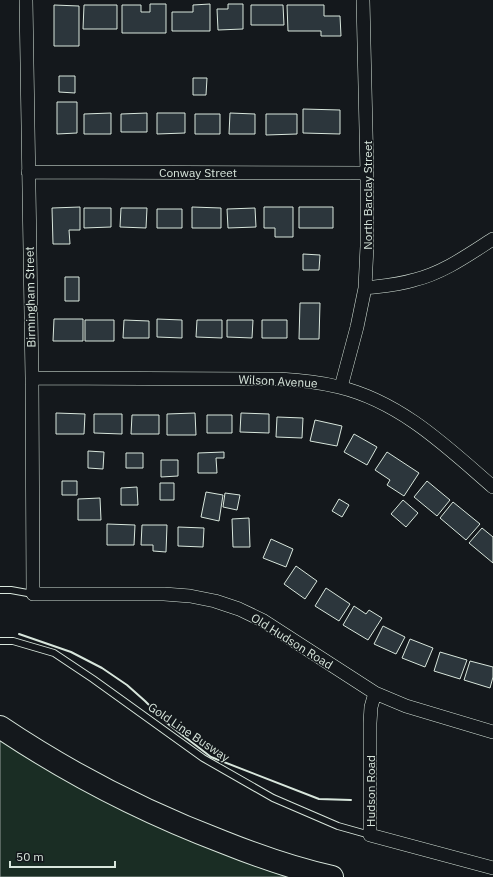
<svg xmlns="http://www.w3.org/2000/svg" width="493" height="877" viewBox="0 0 493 877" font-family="'IBM Plex Sans',sans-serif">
	<rect width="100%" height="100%" fill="#14181c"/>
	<path fill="#1a2d24" stroke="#939e99" d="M0,734L310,877H0Z"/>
	<path fill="#2c363c" stroke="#d8e6dc" d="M150,4H166V33H122V5H141V12H150Z
		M210,4V31H172V12H193V5Z
		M228,4H243V29L218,30L217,9H228Z
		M54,5L79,6V46H54Z
		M84,5H117V29H83Z
		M251,5H283L284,25H251Z
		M287,5H324V16H340L341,36H321V31H288Z
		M59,76H75V93L59,92Z
		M193,78H207L206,95H193Z
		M57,102H77V133L57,134Z
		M303,109L340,110V134L303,133Z
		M111,113V134H84V114Z
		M147,113V132H121V114Z
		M157,113H185V133L157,134Z
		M230,113L255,114V134H229Z
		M195,114H220V134H195Z
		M266,114H297V134L266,135Z
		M80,207V230H69L70,244H53L52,208Z
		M192,207L221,208V228H192Z
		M264,207H293V237H275V228H264Z
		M299,207H333V228H299Z
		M84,208H111V227L84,228Z
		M121,208H147L146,228L120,227Z
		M255,208L256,227L228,228L227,209Z
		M157,209H182V228H157Z
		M303,254L320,255L319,270H303Z
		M65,277H79V301H65Z
		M300,303H320L319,339H299Z
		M54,319H83V341H53Z
		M157,319L182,320V338L157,337Z
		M85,320H114V341H85Z
		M124,320L149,321V338H123Z
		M197,320H222V338L196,337Z
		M227,320H253L252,338L227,337Z
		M262,320H287V338H262Z
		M56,413L85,414L84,434H56Z
		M195,413L196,435H167V414Z
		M241,413L269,414V433L240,432Z
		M94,414H122V434L94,433Z
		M132,415H159V434H131Z
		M207,415H232V433H207Z
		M277,417L303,418L302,438L276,437Z
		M315,420L342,426L337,446L310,441Z
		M354,434L377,447L367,465L344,452Z
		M88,451L104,452L103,469L88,468Z
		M224,452V458H216L217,473H198V453Z
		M387,452L419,473L404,496L387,485L390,480L375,470Z
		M126,453H143V468H126Z
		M161,460H178V476L161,477Z
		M62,481H77V495H62Z
		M427,481L450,500L437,516L414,497Z
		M160,483H174V500H160Z
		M137,487L138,505H121V488Z
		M206,492L223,495L219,521L201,517Z
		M225,493L240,495L237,510L223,507Z
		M100,498L101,520H78V499Z
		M339,499L349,505L342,517L332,511Z
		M403,500L418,513L406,527L391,514Z
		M453,502L480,524L466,540L440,518Z
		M249,518L250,547H233L232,519Z
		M107,524L135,525L134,545H107Z
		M142,525H167L166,552L153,551V545H141Z
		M178,527L204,528L203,547L178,546Z
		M482,528L493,537V563L469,543Z
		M271,539L293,549L286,567L263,558Z
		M296,566L317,581L305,599L284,584Z
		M326,588L350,604L339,621L315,606Z
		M354,606L366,614L369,610L382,618L368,640L343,625Z
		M383,626L405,637L396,654L374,644Z
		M410,639L433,648L425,667L402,658Z
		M440,652L467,660L460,679L434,671Z
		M470,661L493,667V677L490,688L464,680Z"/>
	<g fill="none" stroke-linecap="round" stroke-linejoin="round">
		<g stroke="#d8e6dc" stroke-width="8">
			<path id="lane" d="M0,590H11L33,594
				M0,641H13L54,653L93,679L203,758L273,798L338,826L370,835"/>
		</g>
		<g stroke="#d8e6dc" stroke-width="14">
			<path id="street" d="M26,0L32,378L33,594H164L190,596L215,601L239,609L262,620L375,693L406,706L493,732
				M28,172L367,173
				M365,288C382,286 398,285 414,280C443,273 468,255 493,239
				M32,378L279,379C300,380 319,382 339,387C401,402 447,447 493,487
				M341,387L357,327L365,288L367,246V173L363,0
				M375,693L371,707L370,723V835L493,868"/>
		</g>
		<g stroke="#d8e6dc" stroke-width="24">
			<path id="highway" d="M0,727C70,774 144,812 223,842C258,856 295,869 332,877"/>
		</g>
		<use href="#lane" stroke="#14181c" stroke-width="6"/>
		<use href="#street" stroke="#14181c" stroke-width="13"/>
		<use href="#highway" stroke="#14181c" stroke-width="22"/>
		<path stroke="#d8e6dc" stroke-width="2" d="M19,634L71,652L102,668L127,685L145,701L168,724L211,757L319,799L351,800"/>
	</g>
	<g text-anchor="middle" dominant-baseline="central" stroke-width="3" stroke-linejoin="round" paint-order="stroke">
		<g font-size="12" fill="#d8e6dc" stroke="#14181c">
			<text x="198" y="172">Conway Street</text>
			<text transform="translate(367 195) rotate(-90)">North Barclay Street</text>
			<text transform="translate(30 297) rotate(-91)">Birmingham Street</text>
			<text transform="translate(278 381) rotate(3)">Wilson Avenue</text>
			<text transform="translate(292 641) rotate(32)">Old Hudson Road</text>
			<text transform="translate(189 732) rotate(34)">Gold Line Busway</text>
			<text transform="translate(370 791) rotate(-90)">Hudson Road</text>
		</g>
	</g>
	<path d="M10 861v6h105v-6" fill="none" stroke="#d8e6dc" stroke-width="2"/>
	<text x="16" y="861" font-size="12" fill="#d8e6dc" stroke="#14181c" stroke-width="3" paint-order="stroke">50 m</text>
</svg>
